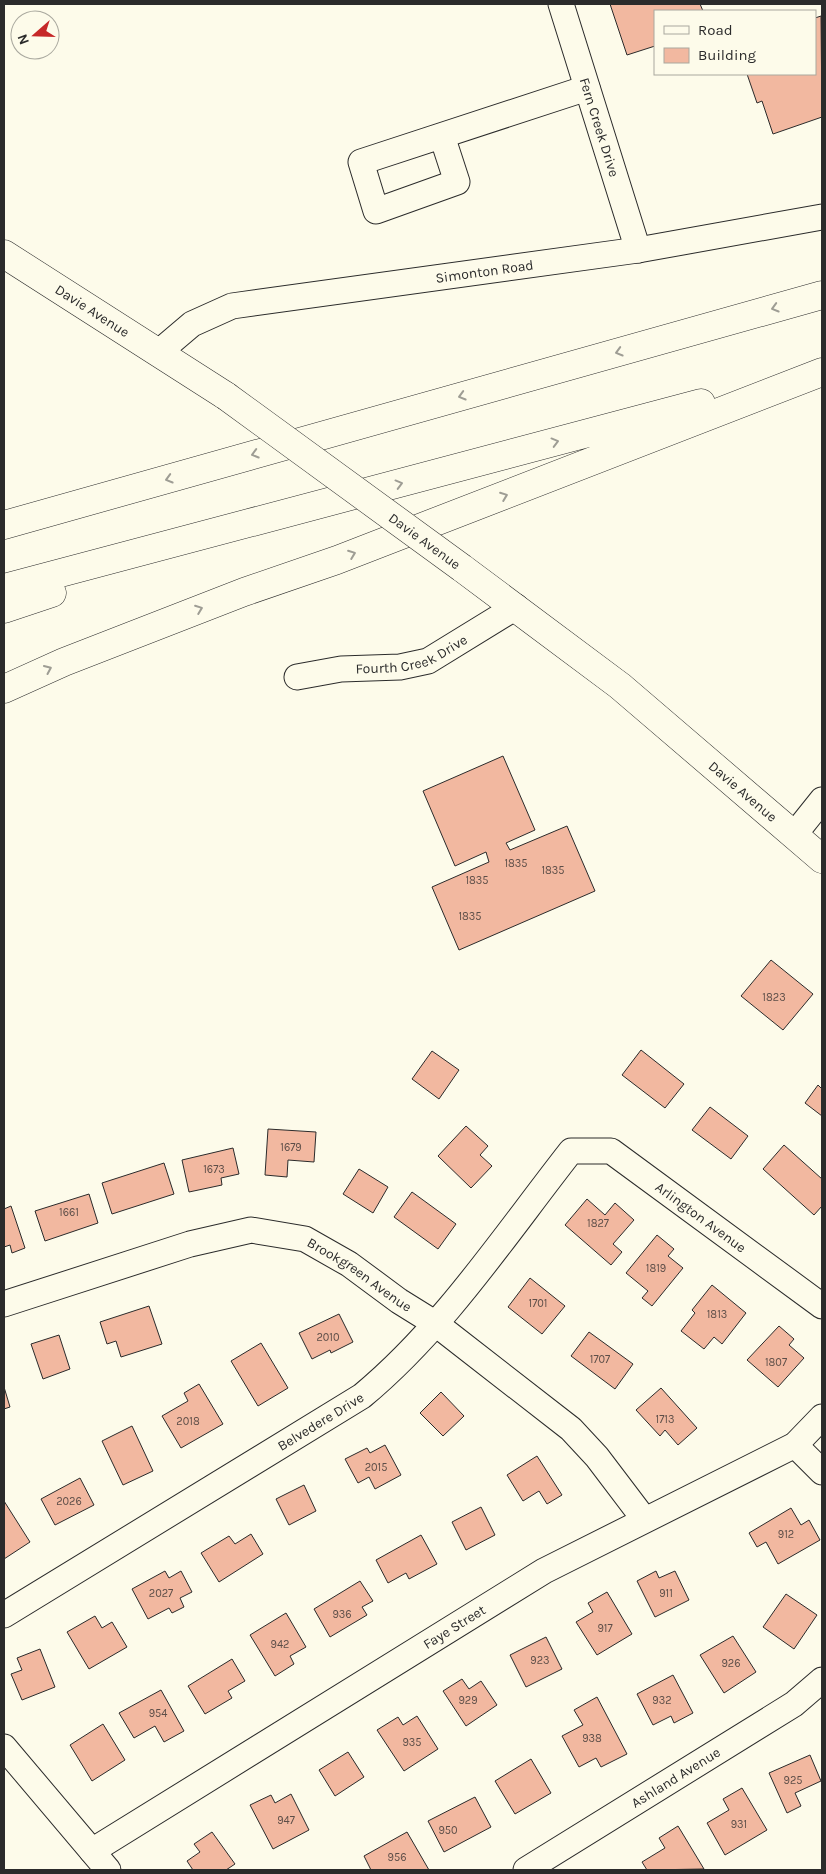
<svg xmlns="http://www.w3.org/2000/svg" width="826" height="1874" viewBox="0 0 826 1874" font-family="Karla,sans-serif">
	<rect width="100%" height="100%" fill="#fdfbea"/>
	<path fill="#f2b8a0" stroke="#2b2b2b" d="M610,4H700L703,11H655V46L627,55Z
		M821,16L822,117L773,134L762,101L757,103L747,74H815V18Z
		M503,756L535,830L506,843L510,850L567,826L595,891L459,950L432,887L489,862L486,852L455,866L423,791Z
		M771,960L813,994L783,1030L741,996Z
		M641,1050L684,1084L665,1108L622,1075Z
		M432,1051L459,1070L439,1099L412,1079Z
		M818,1085L822,1089V1116L805,1103Z
		M710,1107L748,1136L731,1159L692,1130Z
		M466,1126L488,1146L480,1155L492,1166L471,1188L438,1156Z
		M268,1129L316,1132L314,1162L288,1160L287,1177L265,1175Z
		M784,1145L822,1179V1206L814,1215L763,1169Z
		M233,1148L239,1174L221,1178L222,1185L189,1192L182,1160Z
		M164,1163L174,1194L112,1214L102,1183Z
		M359,1169L388,1187L373,1213L343,1194Z
		M412,1192L456,1224L438,1249L394,1217Z
		M89,1194L98,1223L45,1241L35,1211Z
		M587,1199L605,1215L615,1203L634,1220L613,1244L622,1252L611,1265L565,1225Z
		M11,1206L25,1248L12,1253L10,1245L4,1247V1209Z
		M657,1235L674,1249L668,1256L683,1268L652,1306L642,1298L648,1291L626,1273Z
		M530,1278L565,1306L542,1334L508,1307Z
		M712,1285L746,1313L722,1344L714,1337L704,1349L681,1331L695,1313L692,1310Z
		M149,1306L162,1344L121,1357L116,1341L107,1344L100,1322Z
		M339,1314L353,1342L331,1353L330,1350L312,1359L299,1333Z
		M779,1326L794,1339L789,1345L804,1358L778,1387L747,1360Z
		M589,1332L633,1364L615,1389L571,1356Z
		M59,1335L70,1369L43,1379L31,1344Z
		M261,1343L288,1388L258,1406L231,1361Z
		M199,1384L223,1424L181,1448L162,1416L188,1401L184,1393Z
		M4,1387L10,1407L4,1409Z
		M661,1388L697,1428L678,1445L665,1430L660,1436L636,1410Z
		M441,1392L464,1416L443,1436L420,1413Z
		M132,1426L153,1471L123,1485L102,1441Z
		M385,1445L401,1475L375,1489L369,1477L358,1483L345,1459L367,1448L370,1453Z
		M537,1456L562,1495L547,1504L539,1491L523,1501L507,1475Z
		M80,1478L94,1505L55,1525L41,1499Z
		M304,1485L316,1511L289,1525L276,1499Z
		M4,1501L30,1542L4,1559Z
		M481,1507L495,1535L466,1550L452,1522Z
		M791,1508L801,1525L809,1520L820,1540L778,1564L766,1542L757,1547L749,1533Z
		M251,1534L263,1554L219,1582L201,1553L229,1536L235,1544Z
		M421,1535L437,1564L409,1579L406,1573L388,1583L376,1560Z
		M165,1571L169,1578L181,1571L192,1592L180,1598L184,1607L172,1613L169,1608L148,1619L132,1589Z
		M656,1571L659,1578L675,1571L689,1600L655,1617L637,1581Z
		M360,1581L373,1601L362,1607L367,1615L330,1637L314,1609Z
		M607,1592L632,1634L597,1655L576,1622L593,1612L588,1603Z
		M786,1594L817,1615L794,1649L763,1627Z
		M286,1613L306,1647L290,1656L294,1664L275,1676L250,1635Z
		M95,1616L102,1628L112,1622L127,1647L89,1669L67,1632Z
		M733,1636L756,1672L724,1693L700,1655Z
		M546,1637L562,1669L526,1687L510,1655Z
		M40,1649L55,1687L22,1700L11,1674L22,1670L17,1658Z
		M232,1659L245,1681L228,1691L232,1698L205,1714L188,1686Z
		M673,1675L693,1713L674,1723L671,1716L653,1725L637,1694Z
		M462,1679L469,1689L481,1681L497,1705L466,1726L443,1691Z
		M161,1690L184,1731L164,1742L155,1726L134,1738L119,1713Z
		M597,1697L627,1754L601,1767L596,1758L579,1767L562,1736L583,1725L574,1710Z
		M417,1716L438,1749L404,1771L377,1730L398,1717L403,1725Z
		M103,1724L125,1760L92,1781L70,1745Z
		M348,1752L364,1777L335,1796L319,1770Z
		M810,1755L821,1781L795,1793L801,1806L787,1813L769,1773Z
		M531,1759L551,1793L515,1814L495,1781Z
		M742,1788L767,1830L725,1855L707,1823L729,1810L723,1799Z
		M291,1794L309,1830L273,1849L250,1805L271,1795L275,1803Z
		M475,1797L491,1827L444,1852L428,1821Z
		M678,1826L704,1869L647,1870L642,1862L665,1848L659,1838Z
		M212,1832L235,1864L226,1870H193L187,1861L200,1852L194,1844Z
		M407,1832L429,1870H371L364,1856Z"/>
	<g fill="none" stroke-linecap="round" stroke-linejoin="round">
		<g stroke="#2b2b2b" stroke-width="27">
			<g id="minor">
				<path id="s1" d="M561,4L638,250"/>
				<path d="M442,136L457,182L376,211L361,162L587,88"/>
				<path id="s2" d="M159,352L192,324L232,306L638,250L822,217"/>
				<path id="s3" d="M297,677L341,669L400,667L428,661L516,607"/>
				<path d="M794,835L822,800"/>
				<path id="s4" d="M4,1304L190,1244L251,1230L305,1239L349,1264L399,1301L436,1324L571,1429L597,1457L644,1519"/>
				<path d="M795,1445L822,1472"/>
				<path id="s5" d="M4,1615L362,1396C444,1328 505,1235 571,1151H611L822,1306"/>
				<path d="M4,1747L108,1870"/>
				<path id="s6" d="M92,1851L544,1571L795,1445L822,1417"/>
				<path id="s7" d="M526,1870L794,1704L822,1680"/>
			</g>
		</g>
		<g stroke="#2b2b2b" stroke-width="29">
			<g id="major">
				<path id="s8" d="M4,254L226,396"/>
				<path id="s9" d="M462,568L620,686L822,859"/>
			</g>
		</g>
		<g stroke="#2b2b2b" stroke-width="29">
			<path id="highway" d="M4,525L822,295
				M4,588L701,403
				M4,609L52,593
				M4,689L64,662L244,592L337,560L822,372"/>
		</g>
		<use href="#minor" stroke="#fdfbea" stroke-width="25"/>
		<use href="#major" stroke="#fdfbea" stroke-width="28"/>
		<use href="#highway" stroke="#fdfbea" stroke-width="28"/>
		<g stroke="#2b2b2b" stroke-width="29" stroke-linecap="butt">
			<g id="major-bridge">
				<path id="s10" d="M226,396L462,568"/>
			</g>
		</g>
		<use href="#major-bridge" stroke="#fdfbea" stroke-width="28"/>
	</g>
	<defs><path id="oneway-chevron" d="M-2-3.5L2.5 0L-2 3.5" fill="none" stroke-width="1.6" stroke-linecap="round" stroke-linejoin="round" transform="scale(1.25)"/></defs>
	<g stroke="#9e9d94">
		<use href="#oneway-chevron" transform="translate(775 308) rotate(164)"/>
		<use href="#oneway-chevron" transform="translate(619 352) rotate(164)"/>
		<use href="#oneway-chevron" transform="translate(462 396) rotate(164)"/>
		<use href="#oneway-chevron" transform="translate(555 442) rotate(-15)"/>
		<use href="#oneway-chevron" transform="translate(255 454) rotate(164)"/>
		<use href="#oneway-chevron" transform="translate(169 479) rotate(164)"/>
		<use href="#oneway-chevron" transform="translate(399 484) rotate(-15)"/>
		<use href="#oneway-chevron" transform="translate(504 496) rotate(-21)"/>
		<use href="#oneway-chevron" transform="translate(352 554) rotate(-21)"/>
		<use href="#oneway-chevron" transform="translate(199 609) rotate(-21)"/>
		<use href="#oneway-chevron" transform="translate(48 669) rotate(-24)"/>
	</g>
	<g text-anchor="middle" dominant-baseline="central" stroke-width="4" stroke-linejoin="round" paint-order="stroke">
		<g font-size="11" fill="#5d4e48">
			<text x="516" y="863">1835</text>
			<text x="553" y="870">1835</text>
			<text x="477" y="880">1835</text>
			<text x="470" y="916">1835</text>
			<text x="774" y="997">1823</text>
			<text x="291" y="1147">1679</text>
			<text x="214" y="1169">1673</text>
			<text x="69" y="1212">1661</text>
			<text x="598" y="1223">1827</text>
			<text x="656" y="1268">1819</text>
			<text x="538" y="1303">1701</text>
			<text x="717" y="1314">1813</text>
			<text x="328" y="1337">2010</text>
			<text x="600" y="1359">1707</text>
			<text x="776" y="1362">1807</text>
			<text x="665" y="1419">1713</text>
			<text x="188" y="1421">2018</text>
			<text x="376" y="1467">2015</text>
			<text x="69" y="1501">2026</text>
			<text x="786" y="1534">912</text>
			<text x="161" y="1593">2027</text>
			<text x="666" y="1593">911</text>
			<text x="342" y="1614">936</text>
			<text x="605" y="1628">917</text>
			<text x="280" y="1644">942</text>
			<text x="540" y="1660">923</text>
			<text x="731" y="1663">926</text>
			<text x="468" y="1700">929</text>
			<text x="662" y="1700">932</text>
			<text x="158" y="1713">954</text>
			<text x="592" y="1738">938</text>
			<text x="412" y="1742">935</text>
			<text x="793" y="1780">925</text>
			<text x="286" y="1820">947</text>
			<text x="739" y="1824">931</text>
			<text x="448" y="1830">950</text>
			<text x="397" y="1857">956</text>
		</g>
		<g font-size="14" fill="#2b2b2b" stroke="#fdfbea">
			<text stroke="none"><textPath href="#s1" startOffset="129">Fern Creek Drive</textPath></text>
			<text stroke="none"><textPath href="#s2" startOffset="342">Simonton Road</textPath></text>
			<text stroke="none"><textPath href="#s8" startOffset="105">Davie Avenue</textPath></text>
			<text stroke="none"><textPath href="#s10" startOffset="246">Davie Avenue</textPath></text>
			<text stroke="none"><textPath href="#s3" startOffset="118">Fourth Creek Drive</textPath></text>
			<text stroke="none"><textPath href="#s9" startOffset="359">Davie Avenue</textPath></text>
			<text stroke="none"><textPath href="#s5" startOffset="894">Arlington Avenue</textPath></text>
			<text stroke="none"><textPath href="#s4" startOffset="378">Brookgreen Avenue</textPath></text>
			<text stroke="none"><textPath href="#s5" startOffset="371">Belvedere Drive</textPath></text>
			<text stroke="none"><textPath href="#s6" startOffset="426">Faye Street</textPath></text>
			<text stroke="none"><textPath href="#s7" startOffset="176">Ashland Avenue</textPath></text>
		</g>
	</g>
	<rect width="826" height="1874" fill="none" stroke="#2b2b2b" stroke-width="10"/>
	<rect x="654" y="10" width="162" height="65" fill="#fdfbea" stroke="#a9a89e"/>
	<rect x="664" y="26" width="25" height="8" fill="#fdfbea" stroke="#a9a89e"/>
	<text x="698" y="35" font-size="15" fill="#2b2b2b">Road</text>
	<rect x="664" y="48" width="25" height="15" fill="#f2b8a0" stroke="#a9a89e"/>
	<text x="698" y="60" font-size="15" fill="#2b2b2b">Building</text>
	<g transform="translate(35 35) rotate(250)"><circle r="24" fill="#fdfbea" stroke="#a9a89e"/>
	<path d="M0-4L9 19L0 12L-9 19Z" fill="#c62828"/>
	<text y="-8" font-size="14" font-weight="bold" text-anchor="middle" fill="#2b2b2b">N</text>
	</g>
</svg>
